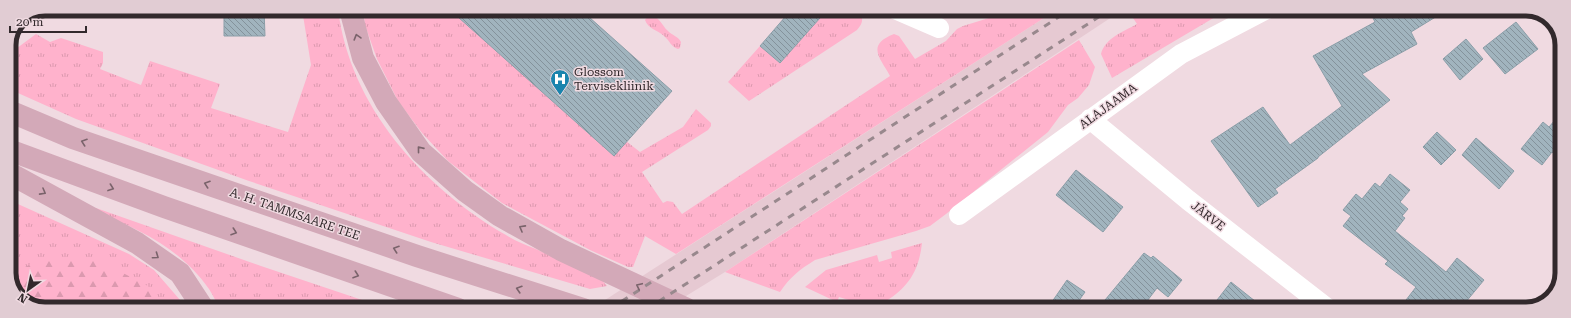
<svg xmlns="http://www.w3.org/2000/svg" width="1571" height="318" viewBox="0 0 1571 318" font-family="'Roboto Serif',serif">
	<defs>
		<pattern id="grass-tufts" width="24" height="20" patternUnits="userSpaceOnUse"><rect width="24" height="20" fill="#ffb2cc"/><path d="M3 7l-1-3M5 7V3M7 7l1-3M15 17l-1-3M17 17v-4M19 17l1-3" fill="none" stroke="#db99af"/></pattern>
		<pattern id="forest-firs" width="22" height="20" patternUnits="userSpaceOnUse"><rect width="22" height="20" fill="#ffb2cc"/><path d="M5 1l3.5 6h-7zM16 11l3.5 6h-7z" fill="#db99af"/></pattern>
		<pattern id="building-back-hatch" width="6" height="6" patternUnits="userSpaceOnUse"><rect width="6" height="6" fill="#a1b4be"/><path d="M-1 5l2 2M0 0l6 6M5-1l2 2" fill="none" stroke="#84929b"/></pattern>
	</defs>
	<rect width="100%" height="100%" fill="#f0dae1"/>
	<path fill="#e6c9d2" d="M1058,9H1124L725,272L665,309H591Z"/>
	<path fill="url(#grass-tufts)" d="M302,9H338C350,107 423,187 506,235C515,241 526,245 536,249C557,259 579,268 600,278L607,286L590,289L431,242L249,181L76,119L9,89V54L36,34L50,42L61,38L103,52V63L100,69L141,85L150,61L220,84L211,108L288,132L311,65Z
		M363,9H449L614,156L626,141L640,152L683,127L696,109L711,123V126L708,130L642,172L663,203L667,201L673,202L682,214L890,76C881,59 865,45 894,34L899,36L915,59L946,41L957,29L963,26L1018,9H1058L676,254L645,236L633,267H628L590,250L502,203L448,161L422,133L398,101L377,59L365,25Z
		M811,9H859C863,18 864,22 857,30L749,101L728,82L760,46L780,63L820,18Z
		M1146,9L1227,10L1112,78L1101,54C1105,38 1123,32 1137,24L1133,18Z
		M649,15C660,16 661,25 668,31C673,36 678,36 681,42L680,48L678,49C671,47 670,41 664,36C658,30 648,29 645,20Z
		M1079,40L1095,67L1089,85L1078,98L1068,105L1048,132L946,214L930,226L916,231L815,260C799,270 790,277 780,292L725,272Z
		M9,200L129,254L154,270L187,308H38L18,297L9,278Z
		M96,208L261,266L389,309L219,308C216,302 213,295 209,289C181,249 140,229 95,212Z
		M922,243C919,270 909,287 886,301C874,308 864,310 850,306L852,301L839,297L837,302L805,287L826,270L877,255L879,262L892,258L891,252Z"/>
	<path fill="url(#forest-firs)" d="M96,259L148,286L157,308H38L18,297L9,278V275L37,261Z"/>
	<path fill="url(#building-back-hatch)" stroke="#8b9ea8" d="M224,9H264L265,36H224Z
		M449,9H580L672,91L614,156Z
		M792,9H828L780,63L760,46Z
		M1369,10H1447L1411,32L1417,44L1362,74L1390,100L1318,157V158L1275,189L1278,193L1258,207L1211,141L1263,107L1290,145L1342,106L1313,56L1375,22Z
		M1516,22L1538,49L1505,74L1483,48Z
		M1466,39L1483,59L1460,80L1443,59Z
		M1562,112V160L1552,152L1542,165L1521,149L1543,122L1549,127Z
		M1437,132L1456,150L1441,165L1423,147Z
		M1476,138L1514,171L1499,189L1462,155Z
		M1076,170L1123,207L1103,232L1056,195Z
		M1390,174L1410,190L1400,202L1408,209L1402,216L1405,218L1395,231L1446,272L1457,258L1484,280L1460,309H1416L1406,300L1416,287L1385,264L1388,261L1343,226L1351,216L1343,210L1356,194L1362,199L1375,183L1380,187Z
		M1144,253L1151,258L1153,256L1182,280L1168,297L1157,288L1141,309H1117L1105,300Z
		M1067,280L1085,292L1073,309H1047Z
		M1231,282L1265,309H1210Z"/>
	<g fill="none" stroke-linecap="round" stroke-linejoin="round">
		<path stroke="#fff" stroke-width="20" d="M895,9L939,28
			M1090,119L1188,200L1328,309
			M959,215L1181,54L1265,10"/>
		<path stroke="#d3a9b8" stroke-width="22" d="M350,9L363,58L386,102L421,152L465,191L500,216L561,250L687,309
			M9,111L73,138L417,256L583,309
			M9,150L164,207L458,309
			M9,173L137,243L180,273L203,308"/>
		<path stroke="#98888d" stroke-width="3" stroke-dasharray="7 7" stroke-linecap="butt" d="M610,309L1071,9
			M647,309L1111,9"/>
	</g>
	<defs><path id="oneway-chevron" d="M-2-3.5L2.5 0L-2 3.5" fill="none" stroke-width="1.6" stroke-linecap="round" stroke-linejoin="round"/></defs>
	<g stroke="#7a636b">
		<use href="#oneway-chevron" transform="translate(357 37) rotate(-106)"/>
		<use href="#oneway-chevron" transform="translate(84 142) rotate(-161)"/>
		<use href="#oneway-chevron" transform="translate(420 149) rotate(-129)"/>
		<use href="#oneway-chevron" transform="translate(207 184) rotate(-161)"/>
		<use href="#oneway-chevron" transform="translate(111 188) rotate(20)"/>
		<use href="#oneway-chevron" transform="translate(43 192) rotate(29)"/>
		<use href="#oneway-chevron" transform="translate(522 228) rotate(-151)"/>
		<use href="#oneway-chevron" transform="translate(234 232) rotate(19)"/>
		<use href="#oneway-chevron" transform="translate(396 249) rotate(-161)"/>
		<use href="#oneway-chevron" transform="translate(156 256) rotate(35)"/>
		<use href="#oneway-chevron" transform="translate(356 275) rotate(19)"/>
		<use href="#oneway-chevron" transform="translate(639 286) rotate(-155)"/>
		<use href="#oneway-chevron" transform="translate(519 289) rotate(-163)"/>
	</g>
	<defs>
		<g id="hospital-pin" transform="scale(1)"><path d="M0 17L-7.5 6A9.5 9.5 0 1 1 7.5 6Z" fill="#1a84ad" stroke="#f0dae1"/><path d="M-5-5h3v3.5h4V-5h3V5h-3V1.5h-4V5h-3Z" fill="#fff"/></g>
	</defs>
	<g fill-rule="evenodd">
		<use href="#hospital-pin" x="560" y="79"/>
	</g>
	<g text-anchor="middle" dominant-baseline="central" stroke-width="3" stroke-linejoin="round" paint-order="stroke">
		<g font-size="12" fill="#32292c" stroke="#f0dae1" text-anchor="start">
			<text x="574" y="72">Glossom<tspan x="574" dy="14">Tervisekliinik</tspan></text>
		</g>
		<g font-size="12" fill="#32292c" stroke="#f0dae1">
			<text transform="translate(1108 106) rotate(-36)">ALAJAAMA</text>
			<text transform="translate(295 214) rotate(19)">A. H. TAMMSAARE TEE</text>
			<text transform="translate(1208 216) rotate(38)">JÄRVE</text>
		</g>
	</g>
	<path d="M0 0H1571V318H0ZM45 16H1526A29 29 0 0 1 1555 45V273A29 29 0 0 1 1526 302H45A29 29 0 0 1 16 273V45A29 29 0 0 1 45 16Z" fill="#e1ccd3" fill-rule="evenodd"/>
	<path fill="none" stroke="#32292c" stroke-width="5" d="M45 16H1526A29 29 0 0 1 1555 45V273A29 29 0 0 1 1526 302H45A29 29 0 0 1 16 273V45A29 29 0 0 1 45 16Z"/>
	<g transform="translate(28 290) rotate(213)" stroke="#f0dae1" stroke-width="3" paint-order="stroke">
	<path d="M0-3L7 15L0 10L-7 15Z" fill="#32292c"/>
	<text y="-6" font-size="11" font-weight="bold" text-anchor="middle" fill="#32292c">N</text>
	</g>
	<path d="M10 26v6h76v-6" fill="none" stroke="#32292c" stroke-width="2"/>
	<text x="16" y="26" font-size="12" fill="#32292c" stroke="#f0dae1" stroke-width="3" paint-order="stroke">20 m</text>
</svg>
